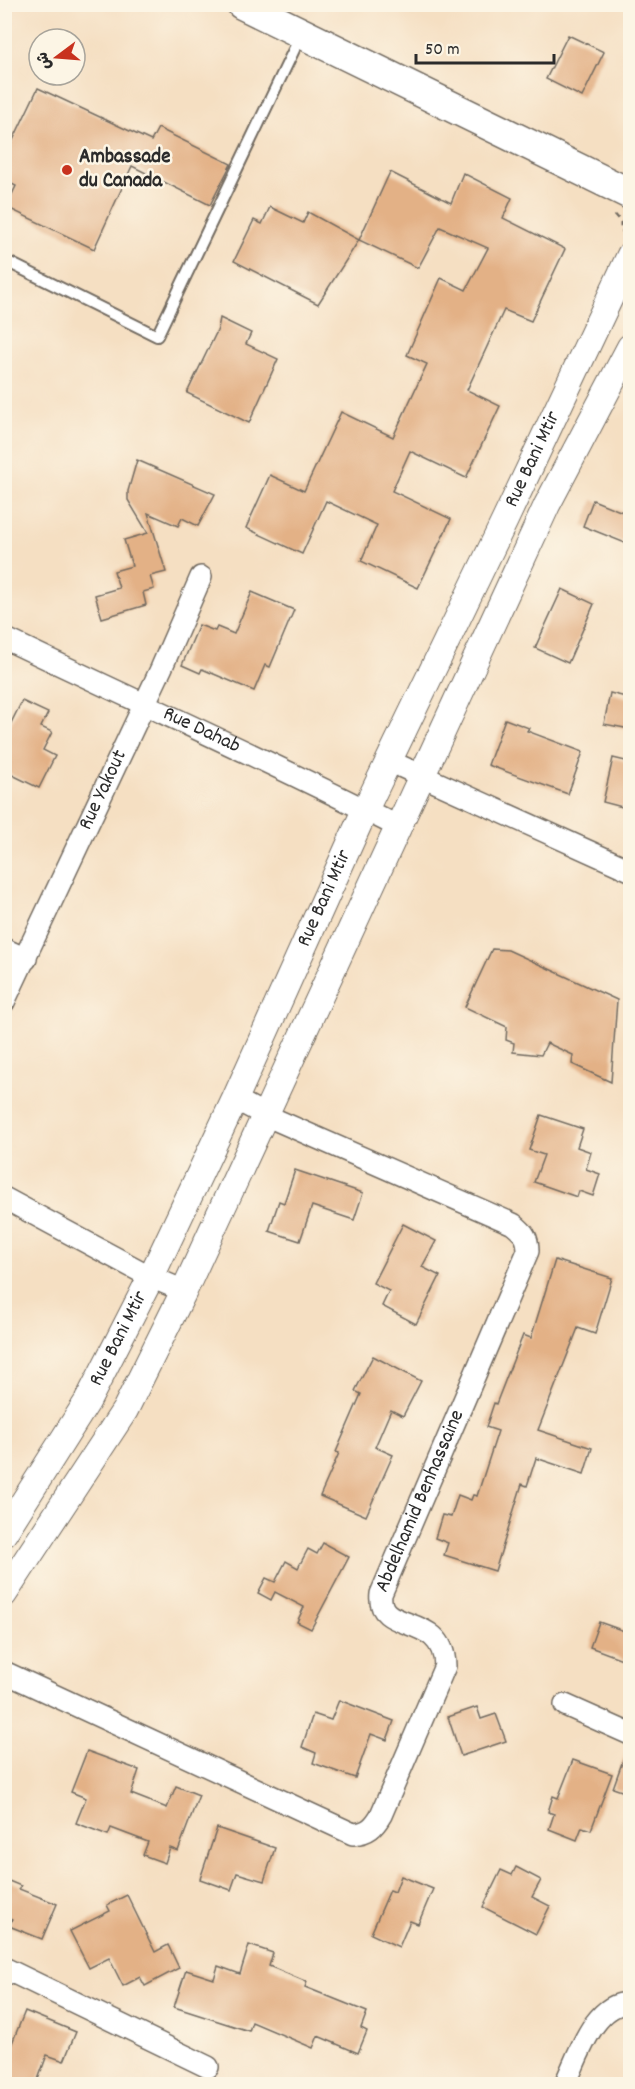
<svg xmlns="http://www.w3.org/2000/svg" width="635" height="2089" font-family="Dekko,'Playpen Sans Arabic',sans-serif">
  <style>
    .building { fill: #e3b186 }
    .lines { fill: none; stroke-linecap: round; stroke-linejoin: round }
    .service-casing { stroke: #726a60; stroke-width: 14 }
    .minor-casing { stroke: #726a60; stroke-width: 24 }
    .tertiary-casing { stroke: #726a60; stroke-width: 28 }
    .secondary-casing { stroke: #726a60; stroke-width: 33 }
    .path { stroke: #726a60; stroke-width: 3; stroke-dasharray: 4.5 4.5; stroke-linecap: butt }
    .service { stroke: #fff; stroke-width: 10 }
    .minor { stroke: #fff; stroke-width: 21 }
    .tertiary { stroke: #fff; stroke-width: 26 }
    .secondary { stroke: #fff; stroke-width: 30 }
    .poi-dot { fill: #c8321e; stroke: #fcf5e5; stroke-width: 2 }
    .labels { text-anchor: middle; dominant-baseline: central; stroke-width: 5; stroke-linejoin: round; paint-order: stroke }
    .poi-label { font-size: 21px; font-weight: bold; fill: #2b2b2b; stroke: #fcf5e5; text-anchor: start }
    .street-label { font-size: 21px; fill: #2b2b2b; stroke: #fcf5e5 }
  </style>
  <rect width="100%" height="100%" fill="#fcf5e5"/>
  <filter id="ink" filterUnits="userSpaceOnUse"><feTurbulence type="fractalNoise" baseFrequency=".0167" numOctaves="2"/><feDisplacementMap in="SourceGraphic" scale="12" xChannelSelector="R" yChannelSelector="G"/><feConvolveMatrix kernelMatrix="1 2 1 2 8 2 1 2 1" color-interpolation-filters="sRGB"/></filter>
  <filter id="wash" filterUnits="userSpaceOnUse"><feTurbulence type="fractalNoise" baseFrequency=".008" numOctaves="4" result="noise"/><feDisplacementMap in="SourceGraphic" scale="24" xChannelSelector="R" yChannelSelector="G"/><feGaussianBlur stdDeviation="1.35" result="paint"/><feColorMatrix in="noise" values="0 0 0 0 0 0 0 0 0 0 0 0 0 0 0 0 0 1.4 0 .05"/><feComposite in="paint" operator="in"/></filter>
  <g filter="url(#wash)">
    <rect width="100%" height="100%" fill="#f5dfc2"/>
    <g id="blocks">
      <!-- building -->
      <g class="building">
        <path d="M 568,35 L 604,52 L 582,97 L 546,79 Z"/>
        <path d="M 38,88 L 151,141 L 158,128 L 231,164 L 210,205 L 132,166 L 94,249 L 6,207 L 16,186 L 4,180 L 4,159 Z"/>
        <path d="M 390,172 L 451,203 L 463,173 L 512,198 L 503,218 L 565,249 L 531,321 L 504,310 L 467,390 L 500,406 L 466,478 L 410,451 L 392,491 L 451,519 L 418,588 L 361,561 L 377,525 L 326,501 L 302,554 L 246,528 L 270,475 L 304,491 L 341,412 L 393,437 L 427,364 L 407,355 L 441,278 L 466,290 L 488,248 L 440,227 L 418,268 L 359,240 Z"/>
        <path d="M 270,207 L 303,223 L 308,212 L 359,240 L 318,304 L 234,261 L 254,220 L 262,224 Z"/>
        <path d="M 220,318 L 251,333 L 246,344 L 278,359 L 249,423 L 187,393 L 218,329 Z"/>
        <path d="M 137,460 L 215,494 L 198,526 L 182,518 L 178,526 L 148,513 L 166,572 L 150,576 L 154,589 L 143,592 L 146,605 L 102,618 L 95,595 L 119,588 L 114,571 L 132,566 L 124,540 L 148,533 L 128,500 L 128,491 Z"/>
        <path d="M 593,500 L 630,515 L 630,545 L 583,526 Z"/>
        <path d="M 562,589 L 594,604 L 568,663 L 535,648 Z"/>
        <path d="M 252,592 L 294,610 L 270,667 L 265,665 L 254,691 L 202,669 L 200,673 L 182,665 L 199,625 L 215,631 L 217,627 L 234,634 Z"/>
        <path d="M 610,693 L 630,698 L 630,729 L 604,724 Z"/>
        <path d="M 22,701 L 48,713 L 41,727 L 52,732 L 43,750 L 55,756 L 39,788 L 4,771 L 4,737 Z"/>
        <path d="M 505,719 L 529,728 L 527,731 L 583,752 L 568,794 L 488,765 Z"/>
        <path d="M 613,758 L 630,762 L 630,809 L 603,802 Z"/>
        <path d="M 492,949 L 508,950 L 617,1000 L 611,1082 L 572,1064 L 573,1055 L 547,1043 L 541,1055 L 513,1052 L 514,1043 L 506,1040 L 507,1027 L 465,1007 Z"/>
        <path d="M 541,1115 L 583,1129 L 577,1147 L 591,1152 L 586,1169 L 600,1174 L 593,1196 L 579,1191 L 577,1197 L 534,1182 L 544,1155 L 529,1150 Z"/>
        <path d="M 295,1170 L 363,1193 L 354,1220 L 312,1206 L 300,1241 L 269,1231 L 279,1201 L 284,1203 Z"/>
        <path d="M 403,1224 L 436,1241 L 422,1267 L 440,1276 L 416,1324 L 382,1306 L 389,1291 L 373,1283 Z"/>
        <path d="M 555,1260 L 612,1278 L 595,1334 L 578,1328 L 538,1430 L 592,1448 L 584,1474 L 536,1458 L 527,1486 L 522,1484 L 495,1571 L 444,1555 L 448,1543 L 435,1538 L 442,1515 L 451,1517 L 458,1495 L 471,1500 L 473,1495 L 477,1496 L 498,1431 L 486,1427 L 494,1403 L 496,1404 L 523,1335 L 531,1338 Z"/>
        <path d="M 373,1356 L 421,1381 L 403,1416 L 391,1410 L 375,1447 L 393,1455 L 366,1516 L 320,1496 L 339,1453 L 336,1452 L 361,1394 L 355,1391 Z"/>
        <path d="M 323,1543 L 349,1557 L 311,1629 L 297,1622 L 304,1607 L 275,1592 L 271,1600 L 258,1593 L 266,1578 L 275,1582 L 286,1561 L 298,1568 L 308,1549 L 317,1554 Z"/>
        <path d="M 599,1622 L 630,1633 L 630,1662 L 590,1647 Z"/>
        <path d="M 339,1700 L 394,1721 L 387,1740 L 371,1734 L 355,1778 L 313,1763 L 316,1753 L 302,1747 L 313,1714 L 331,1720 Z"/>
        <path d="M 477,1707 L 481,1719 L 496,1714 L 506,1741 L 461,1756 L 448,1717 Z"/>
        <path d="M 628,1746 L 630,1747 L 630,1794 L 613,1788 Z"/>
        <path d="M 87,1751 L 139,1770 L 131,1794 L 167,1808 L 176,1786 L 199,1795 L 178,1851 L 170,1848 L 165,1863 L 143,1855 L 148,1842 L 111,1828 L 108,1835 L 76,1823 L 86,1798 L 71,1792 Z"/>
        <path d="M 573,1760 L 612,1774 L 591,1830 L 582,1827 L 577,1840 L 549,1829 L 554,1814 L 548,1812 L 553,1796 L 558,1798 Z"/>
        <path d="M 217,1828 L 275,1848 L 264,1881 L 237,1873 L 231,1890 L 200,1879 Z"/>
        <path d="M 516,1867 L 541,1880 L 532,1897 L 550,1906 L 536,1934 L 483,1907 L 501,1870 L 512,1875 Z"/>
        <path d="M 401,1876 L 433,1889 L 418,1924 L 410,1921 L 399,1947 L 371,1934 L 390,1890 L 395,1892 Z"/>
        <path d="M 4,1879 L 21,1886 L 19,1889 L 57,1904 L 42,1939 L 9,1926 L 12,1920 L 8,1918 L 4,1924 Z"/>
        <path d="M 127,1895 L 155,1952 L 168,1945 L 179,1968 L 145,1986 L 140,1977 L 123,1986 L 109,1958 L 89,1968 L 70,1931 L 110,1911 L 107,1905 Z"/>
        <path d="M 249,1945 L 273,1953 L 269,1966 L 307,1982 L 305,1987 L 367,2012 L 361,2028 L 367,2031 L 358,2053 L 318,2036 L 313,2048 L 252,2022 L 249,2031 L 174,2007 L 186,1970 L 214,1979 L 218,1966 L 240,1974 Z"/>
        <path d="M 25,2011 L 76,2032 L 64,2061 L 47,2055 L 36,2085 L 4,2085 L 4,2063 Z"/>
      </g>
    </g>
  </g>
  <g filter="url(#ink)">
    <use href="#blocks" fill-opacity="0" stroke="#726a60" stroke-width="1.5"/>
    <g class="lines">
      <!-- service casing -->
      <g class="service-casing">
        <g id="service">
          <path d="M 4,7 L 6,4"/>
          <path d="M 4,260 L 157,336 L 301,35"/>
        </g>
      </g>
      <!-- minor casing -->
      <g class="minor-casing">
        <g id="minor">
          <path id="s1" d="M 4,638 C 135,701 268,760 397,826"/>
          <path d="M 389,761 L 630,870"/>
          <path d="M 4,949 L 26,959"/>
          <path id="s2" d="M 4,1002 L 161,669 L 201,577"/>
          <path d="M 4,1198 L 151,1277 L 184,1291"/>
          <path id="s3" d="M 4,1672 L 353,1834 C 368,1833 374,1827 381,1815 L 445,1666 C 444,1611 376,1635 381,1594 L 528,1251 C 528,1237 524,1233 513,1224 L 265,1115 L 235,1099"/>
          <path d="M 565,1705 L 630,1734"/>
          <path d="M 4,1968 L 208,2067"/>
          <path d="M 565,2084 C 578,2057 594,2002 630,2003"/>
        </g>
      </g>
      <!-- tertiary casing -->
      <g class="tertiary-casing">
        <g id="tertiary">
          <path id="s4" d="M 4,1533 L 87,1402 L 151,1277 L 235,1099 L 365,810 L 505,520 L 630,255"/>
          <path d="M 4,1594 L 125,1410 L 184,1291 L 547,505 L 630,347"/>
        </g>
      </g>
      <!-- secondary casing -->
      <g class="secondary-casing">
        <path id="secondary" d="M 242,4 L 630,194"/>
      </g>
      <!-- path -->
      <path class="path" d="M 615,215 L 621,222 L 621,230 L 626,233"/>
      <!-- service -->
      <use href="#service" class="service"/>
      <!-- minor -->
      <use href="#minor" class="minor"/>
      <!-- tertiary -->
      <use href="#tertiary" class="tertiary"/>
      <!-- secondary -->
      <use href="#secondary" class="secondary"/>
    </g>
  </g>
  <!-- markers -->
  <circle class="poi-dot" cx="67" cy="170" r="6"/>
  <g class="labels">
    <!-- poi labels -->
    <g class="poi-label">
      <text x="79" y="158">Ambassade<tspan x="79" dy="24">du Canada</tspan></text>
    </g>
    <!-- street labels -->
    <g class="street-label">
      <text stroke="none"><textPath href="#s4" startOffset="1198">Rue Bani Mtir</textPath></text>
      <text stroke="none"><textPath href="#s1" startOffset="218">Rue Dahab</textPath></text>
      <text stroke="none"><textPath href="#s2" startOffset="234">Rue Yakout</textPath></text>
      <text stroke="none"><textPath href="#s4" startOffset="712">Rue Bani Mtir</textPath></text>
      <text stroke="none"><textPath href="#s4" startOffset="226">Rue Bani Mtir</textPath></text>
      <text stroke="none"><textPath href="#s3" startOffset="789">Abdelhamid Benhassaine</textPath></text>
    </g>
  </g>
  <!-- margin -->
  <rect width="635" height="2089" fill="none" stroke="#fcf5e5" stroke-width="24"/>
  <!-- north arrow -->
  <g transform="translate(57 57) rotate(254)"><circle r="28" fill="#fcf5e5" stroke="#a8a49b" stroke-width="1.5"/>
  <path d="M0-4.5L10 22L0 15L-10 22Z" fill="#c8321e"/>
  <text y="-9" font-size="16" font-weight="bold" text-anchor="middle" fill="#2b2b2b">ش</text>
  </g>
  <!-- scale -->
  <path d="M416 54v9h138v-9" fill="none" stroke="#2b2b2b" stroke-width="3"/>
  <text x="425" y="54" font-size="18" fill="#2b2b2b" stroke="#fcf5e5" stroke-width="4.5" paint-order="stroke">50 m</text>
</svg>
